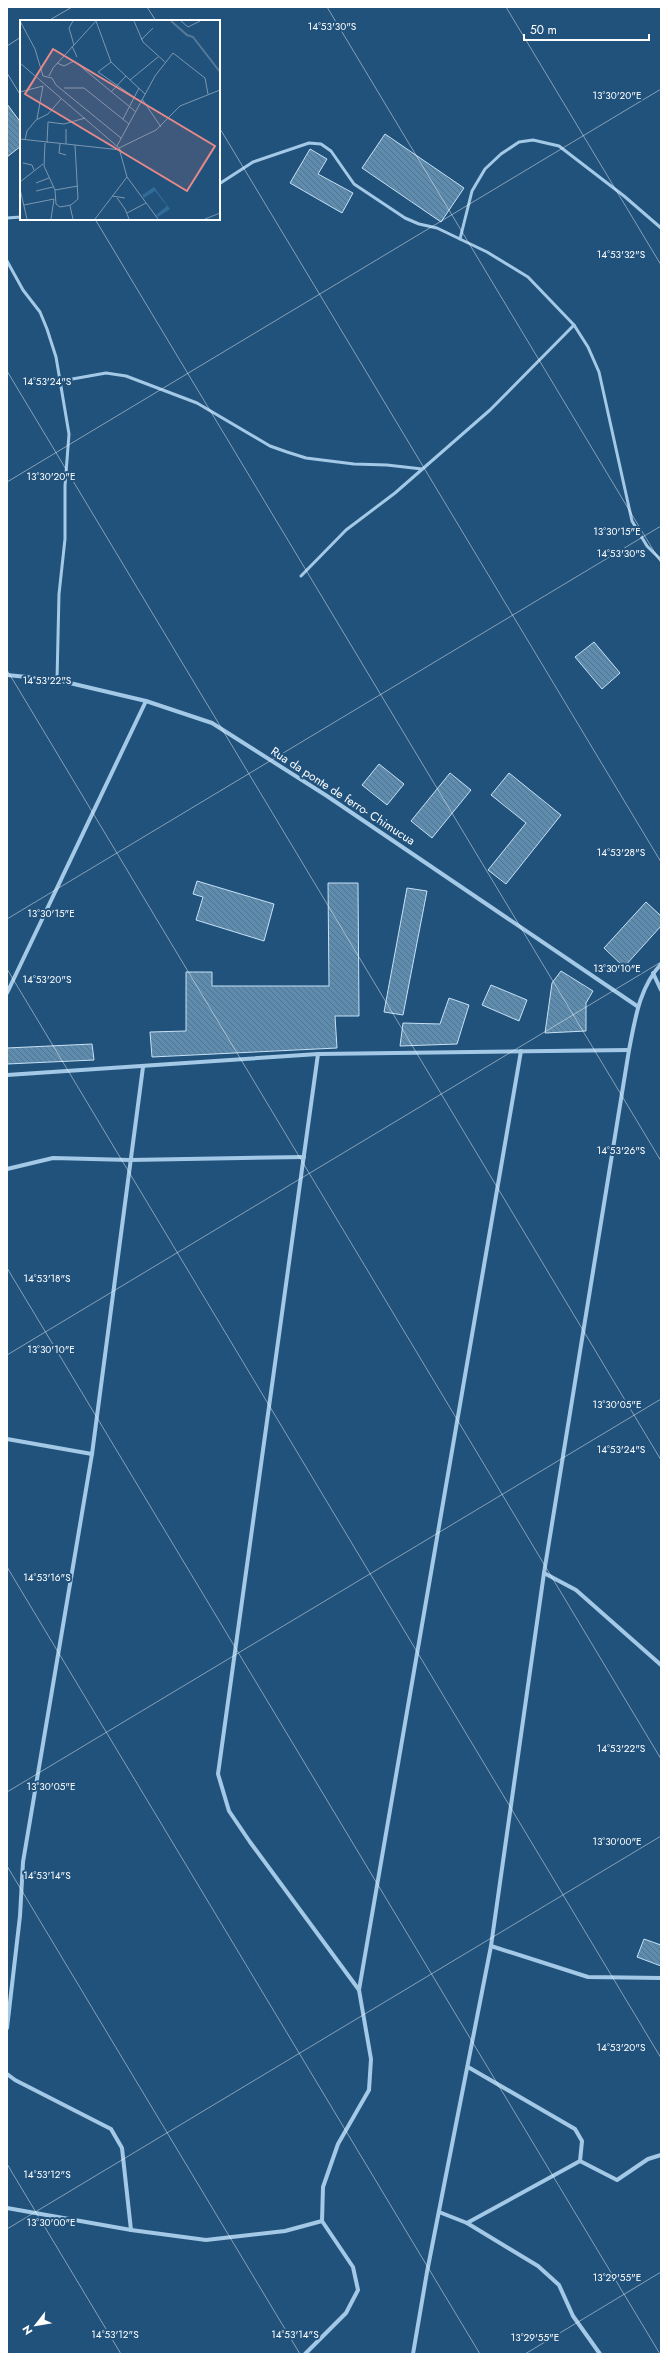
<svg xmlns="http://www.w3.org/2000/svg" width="668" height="2361" font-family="Jost,sans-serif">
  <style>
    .building { fill: url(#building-back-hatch); stroke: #c7e1f5 }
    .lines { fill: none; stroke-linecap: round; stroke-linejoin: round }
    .service { stroke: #a3c9e6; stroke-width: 3 }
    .minor { stroke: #a3c9e6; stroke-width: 4 }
    .ticks { fill: none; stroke: #fff; stroke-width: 1; stroke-opacity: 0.45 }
    .labels { text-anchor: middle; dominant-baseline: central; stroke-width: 4; stroke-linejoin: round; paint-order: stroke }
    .street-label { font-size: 12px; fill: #fff; stroke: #21527c }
    .inset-river { fill: none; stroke: #557998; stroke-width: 2 }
    .inset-road { fill: none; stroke: #7a97b0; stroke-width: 1 }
    .view { fill: #e88989; fill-opacity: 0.15; stroke: #e88989; stroke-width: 2 }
    .inset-edge { fill: none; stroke: #fff; stroke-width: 2 }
    .ticks-label { font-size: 10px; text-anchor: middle; fill: #fff; stroke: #21527c; stroke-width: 4; stroke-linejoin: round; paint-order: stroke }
  </style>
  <defs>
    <pattern id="building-back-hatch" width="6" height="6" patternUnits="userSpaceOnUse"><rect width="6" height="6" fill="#5e8caf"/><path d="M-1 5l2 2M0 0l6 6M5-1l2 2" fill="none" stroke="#577287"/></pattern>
  </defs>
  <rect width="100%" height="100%" fill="#21527c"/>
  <!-- building -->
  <g class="building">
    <path d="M 7,104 L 21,123 L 21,146 L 7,157 Z"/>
    <path d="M 385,134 L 464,188 L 441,222 L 362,168 Z"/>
    <path d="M 310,149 L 327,159 L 318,174 L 353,193 L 342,213 L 290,183 Z"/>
    <path d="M 594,642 L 620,673 L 602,689 L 575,657 Z"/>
    <path d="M 379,764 L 404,784 L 387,805 L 362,785 Z"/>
    <path d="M 450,773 L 471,790 L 432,838 L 411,821 Z"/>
    <path d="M 509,773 L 561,815 L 506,884 L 488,870 L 526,823 L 491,795 Z"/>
    <path d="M 197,881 L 274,904 L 264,941 L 196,920 L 203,897 L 193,894 Z"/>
    <path d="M 328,883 L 358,883 L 359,1016 L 335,1016 L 337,1048 L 152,1057 L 150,1032 L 186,1031 L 186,972 L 212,972 L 212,986 L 329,986 Z"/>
    <path d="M 407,888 L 427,891 L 403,1015 L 384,1012 Z"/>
    <path d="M 646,902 L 661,916 L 661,926 L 624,967 L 604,948 Z"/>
    <path d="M 561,971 L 593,991 L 586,1003 L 586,1031 L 545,1033 L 552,983 Z"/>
    <path d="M 491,985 L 527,1000 L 519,1021 L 482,1005 Z"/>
    <path d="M 449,998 L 469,1005 L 457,1044 L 400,1046 L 403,1023 L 440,1024 Z"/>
    <path d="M 92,1044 L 94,1060 L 7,1064 L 7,1048 Z"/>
    <path d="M 644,1939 L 661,1945 L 661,1966 L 637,1957 Z"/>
  </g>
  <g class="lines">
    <!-- service -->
    <g class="service">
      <path d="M 219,184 L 253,162 L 309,143 L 321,144 L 331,151 L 354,184 L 405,218 L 419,224 L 437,228 L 487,252 L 528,277 L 574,325 L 588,347 L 599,372 L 632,521 L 647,546 L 661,560"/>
      <path d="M 7,218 L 21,217"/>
      <path d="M 460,239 L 472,191 L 485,169 L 501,154 L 519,142 L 533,140 L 559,146 L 624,196 L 661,228"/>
      <path d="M 7,261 L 23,290 L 40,312 L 47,329 L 56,357 L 69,434 L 65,486 L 65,539 L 59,594 L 57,680"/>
      <path d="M 61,381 L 106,373 L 126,376 L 197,403 L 270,446 L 287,452 L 306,458 L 354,464 L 387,465 L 422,469"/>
      <path d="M 301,576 L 346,530 L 395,493 L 490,410 L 574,325"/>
    </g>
    <!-- minor -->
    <g class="minor">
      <path d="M 7,675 L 57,680 L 146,701 L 212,723 L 327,796 L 637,1006"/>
      <path d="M 653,973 L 661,990"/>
      <path d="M 7,993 L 146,701"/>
      <path d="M 318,1054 L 218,1774 L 229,1811 L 250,1842 L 359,1990"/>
      <path d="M 7,1075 L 318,1054 L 629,1050"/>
      <path d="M 7,1169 L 53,1158 L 130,1160 L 304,1157"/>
      <path d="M 7,1439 L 92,1454"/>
      <path d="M 544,1573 L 576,1590 L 661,1665"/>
      <path d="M 491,1946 L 588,1977 L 661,1978"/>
      <path d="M 7,2028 L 20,1916 L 23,1862 L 92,1454 L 143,1067"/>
      <path d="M 468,2067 L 575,2129 L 582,2141 L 580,2161"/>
      <path d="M 7,2074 L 15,2080 L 111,2129 L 122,2148 L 131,2230"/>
      <path d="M 580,2161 L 617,2180 L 648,2159 L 661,2155"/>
      <path d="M 7,2208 L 131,2230 L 206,2240 L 285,2231 L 322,2221"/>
      <path d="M 439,2212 L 467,2223 L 538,2266 L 559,2285 L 573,2316 L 600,2354"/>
      <path d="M 467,2223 L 580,2161"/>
      <path d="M 305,2354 L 346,2313 L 358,2290 L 353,2267 L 322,2221 L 323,2187 L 338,2144 L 369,2090 L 371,2059 L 359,1990 L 521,1051"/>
      <path d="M 413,2354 L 427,2272 L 491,1946 L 544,1573 L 629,1050 C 635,1020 639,988 661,964"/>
    </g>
  </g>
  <!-- ticks -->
  <path class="ticks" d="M 147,7 L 156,21M 327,7 L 661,563M 506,7 L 661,265M 48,21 L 72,7M 7,46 L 21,37M 7,73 L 21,96M 219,127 L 661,862M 95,219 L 661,1161M 7,371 L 661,1460M 7,482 L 661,89M 7,670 L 661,1759M 7,919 L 661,526M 7,969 L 661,2058M 7,1268 L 660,2354M 7,1355 L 661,962M 7,1567 L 480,2354M 7,1792 L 661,1399M 7,1866 L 300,2354M 7,2164 L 121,2354M 7,2229 L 661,1836M 525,2354 L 661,2272"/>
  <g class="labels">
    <!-- street labels -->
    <g class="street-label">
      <text transform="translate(343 796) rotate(33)">Rua da ponte de ferro- Chimucua</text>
    </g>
  </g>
  <!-- overview -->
  <g transform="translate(20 20)">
    <rect width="200" height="200" fill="#21527c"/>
    <path d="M 134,167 L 150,189 L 138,197 L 136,195 L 147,186 L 135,171 L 124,178 L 122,175 Z" fill="#316b98"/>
    <path class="inset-river" d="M 151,1 L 167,15 L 173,17 L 200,52"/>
    <path class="inset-road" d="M 0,1 L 15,29 L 23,56 L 32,58 L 36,65 L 101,118M 76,1 L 91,42 L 125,74M 114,1 L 123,22 L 145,42M 161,1 L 168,7 L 180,1M 121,20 L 133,8M 54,25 L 76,1M 52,26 L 57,37M 91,42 L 78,52 L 114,77M 0,43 L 99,128 L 107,157M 37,43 L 44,46 L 54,41 L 116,92M 29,56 L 33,48 L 54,25 L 49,8 L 53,1M 110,60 L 138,37M 44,68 L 64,68 L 109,104M 0,72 L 23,66M 91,72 L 106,56M 122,79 L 141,107M 17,99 L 23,66M 103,99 L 119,68M 0,119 L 101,130M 5,120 L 7,111 L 16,100 L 28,94 L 41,79M 25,123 L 24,146 L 35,170 L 36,184 L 40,187 L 51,185 L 58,179 L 55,125M 27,123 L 28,102 L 44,104 L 65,98M 40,124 L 39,133 L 46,135M 46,124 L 46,109M 97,126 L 135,56 L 153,33 L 185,58 L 188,74M 99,128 L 136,110 L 160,86 L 200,70M 3,143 L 12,145 L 14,150M 0,162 L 23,144M 16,163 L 29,158M 0,169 L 7,199M 35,170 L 58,166M 16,171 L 33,167M 92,176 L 105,178M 97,178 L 105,189 L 109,199M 4,185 L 34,179 L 31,199M 50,186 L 53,199M 107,193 L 126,183M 75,199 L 107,157 L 138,199M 185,199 L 200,193"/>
    <path class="view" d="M 33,29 L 195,126 L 167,171 L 5,74 Z"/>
    <rect width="200" height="200" class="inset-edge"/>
  </g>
  <g class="ticks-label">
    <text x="332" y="30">14°53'30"S</text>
    <text x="617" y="99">13°30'20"E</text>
    <text x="621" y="258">14°53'32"S</text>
    <text x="47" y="385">14°53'24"S</text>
    <text x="51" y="480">13°30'20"E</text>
    <text x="617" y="535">13°30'15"E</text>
    <text x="621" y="557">14°53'30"S</text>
    <text x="47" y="684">14°53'22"S</text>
    <text x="621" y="856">14°53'28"S</text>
    <text x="51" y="917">13°30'15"E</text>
    <text x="617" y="972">13°30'10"E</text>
    <text x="47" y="983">14°53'20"S</text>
    <text x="621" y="1154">14°53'26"S</text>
    <text x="47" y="1282">14°53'18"S</text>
    <text x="51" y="1353">13°30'10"E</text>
    <text x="617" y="1408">13°30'05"E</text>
    <text x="621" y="1453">14°53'24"S</text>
    <text x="47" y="1581">14°53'16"S</text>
    <text x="621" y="1752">14°53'22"S</text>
    <text x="51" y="1790">13°30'05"E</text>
    <text x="617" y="1845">13°30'00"E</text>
    <text x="47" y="1879">14°53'14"S</text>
    <text x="621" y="2051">14°53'20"S</text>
    <text x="47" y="2178">14°53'12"S</text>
    <text x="51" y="2226">13°30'00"E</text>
    <text x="617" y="2281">13°29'55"E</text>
    <text x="115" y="2338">14°53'12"S</text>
    <text x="295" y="2338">14°53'14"S</text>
    <text x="535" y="2341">13°29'55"E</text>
  </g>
  <!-- border -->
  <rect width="668" height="2361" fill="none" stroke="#ffffff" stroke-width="16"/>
  <!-- north arrow -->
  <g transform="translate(36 2325) rotate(239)" stroke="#21527c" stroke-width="3" paint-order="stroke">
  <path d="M0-3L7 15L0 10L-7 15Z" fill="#ffffff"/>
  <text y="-6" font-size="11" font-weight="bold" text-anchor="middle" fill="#ffffff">N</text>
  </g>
  <!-- scale -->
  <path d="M524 34v6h125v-6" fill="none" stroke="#ffffff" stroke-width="2"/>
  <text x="530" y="34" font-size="12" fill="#ffffff" stroke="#21527c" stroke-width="3" paint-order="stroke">50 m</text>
</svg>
